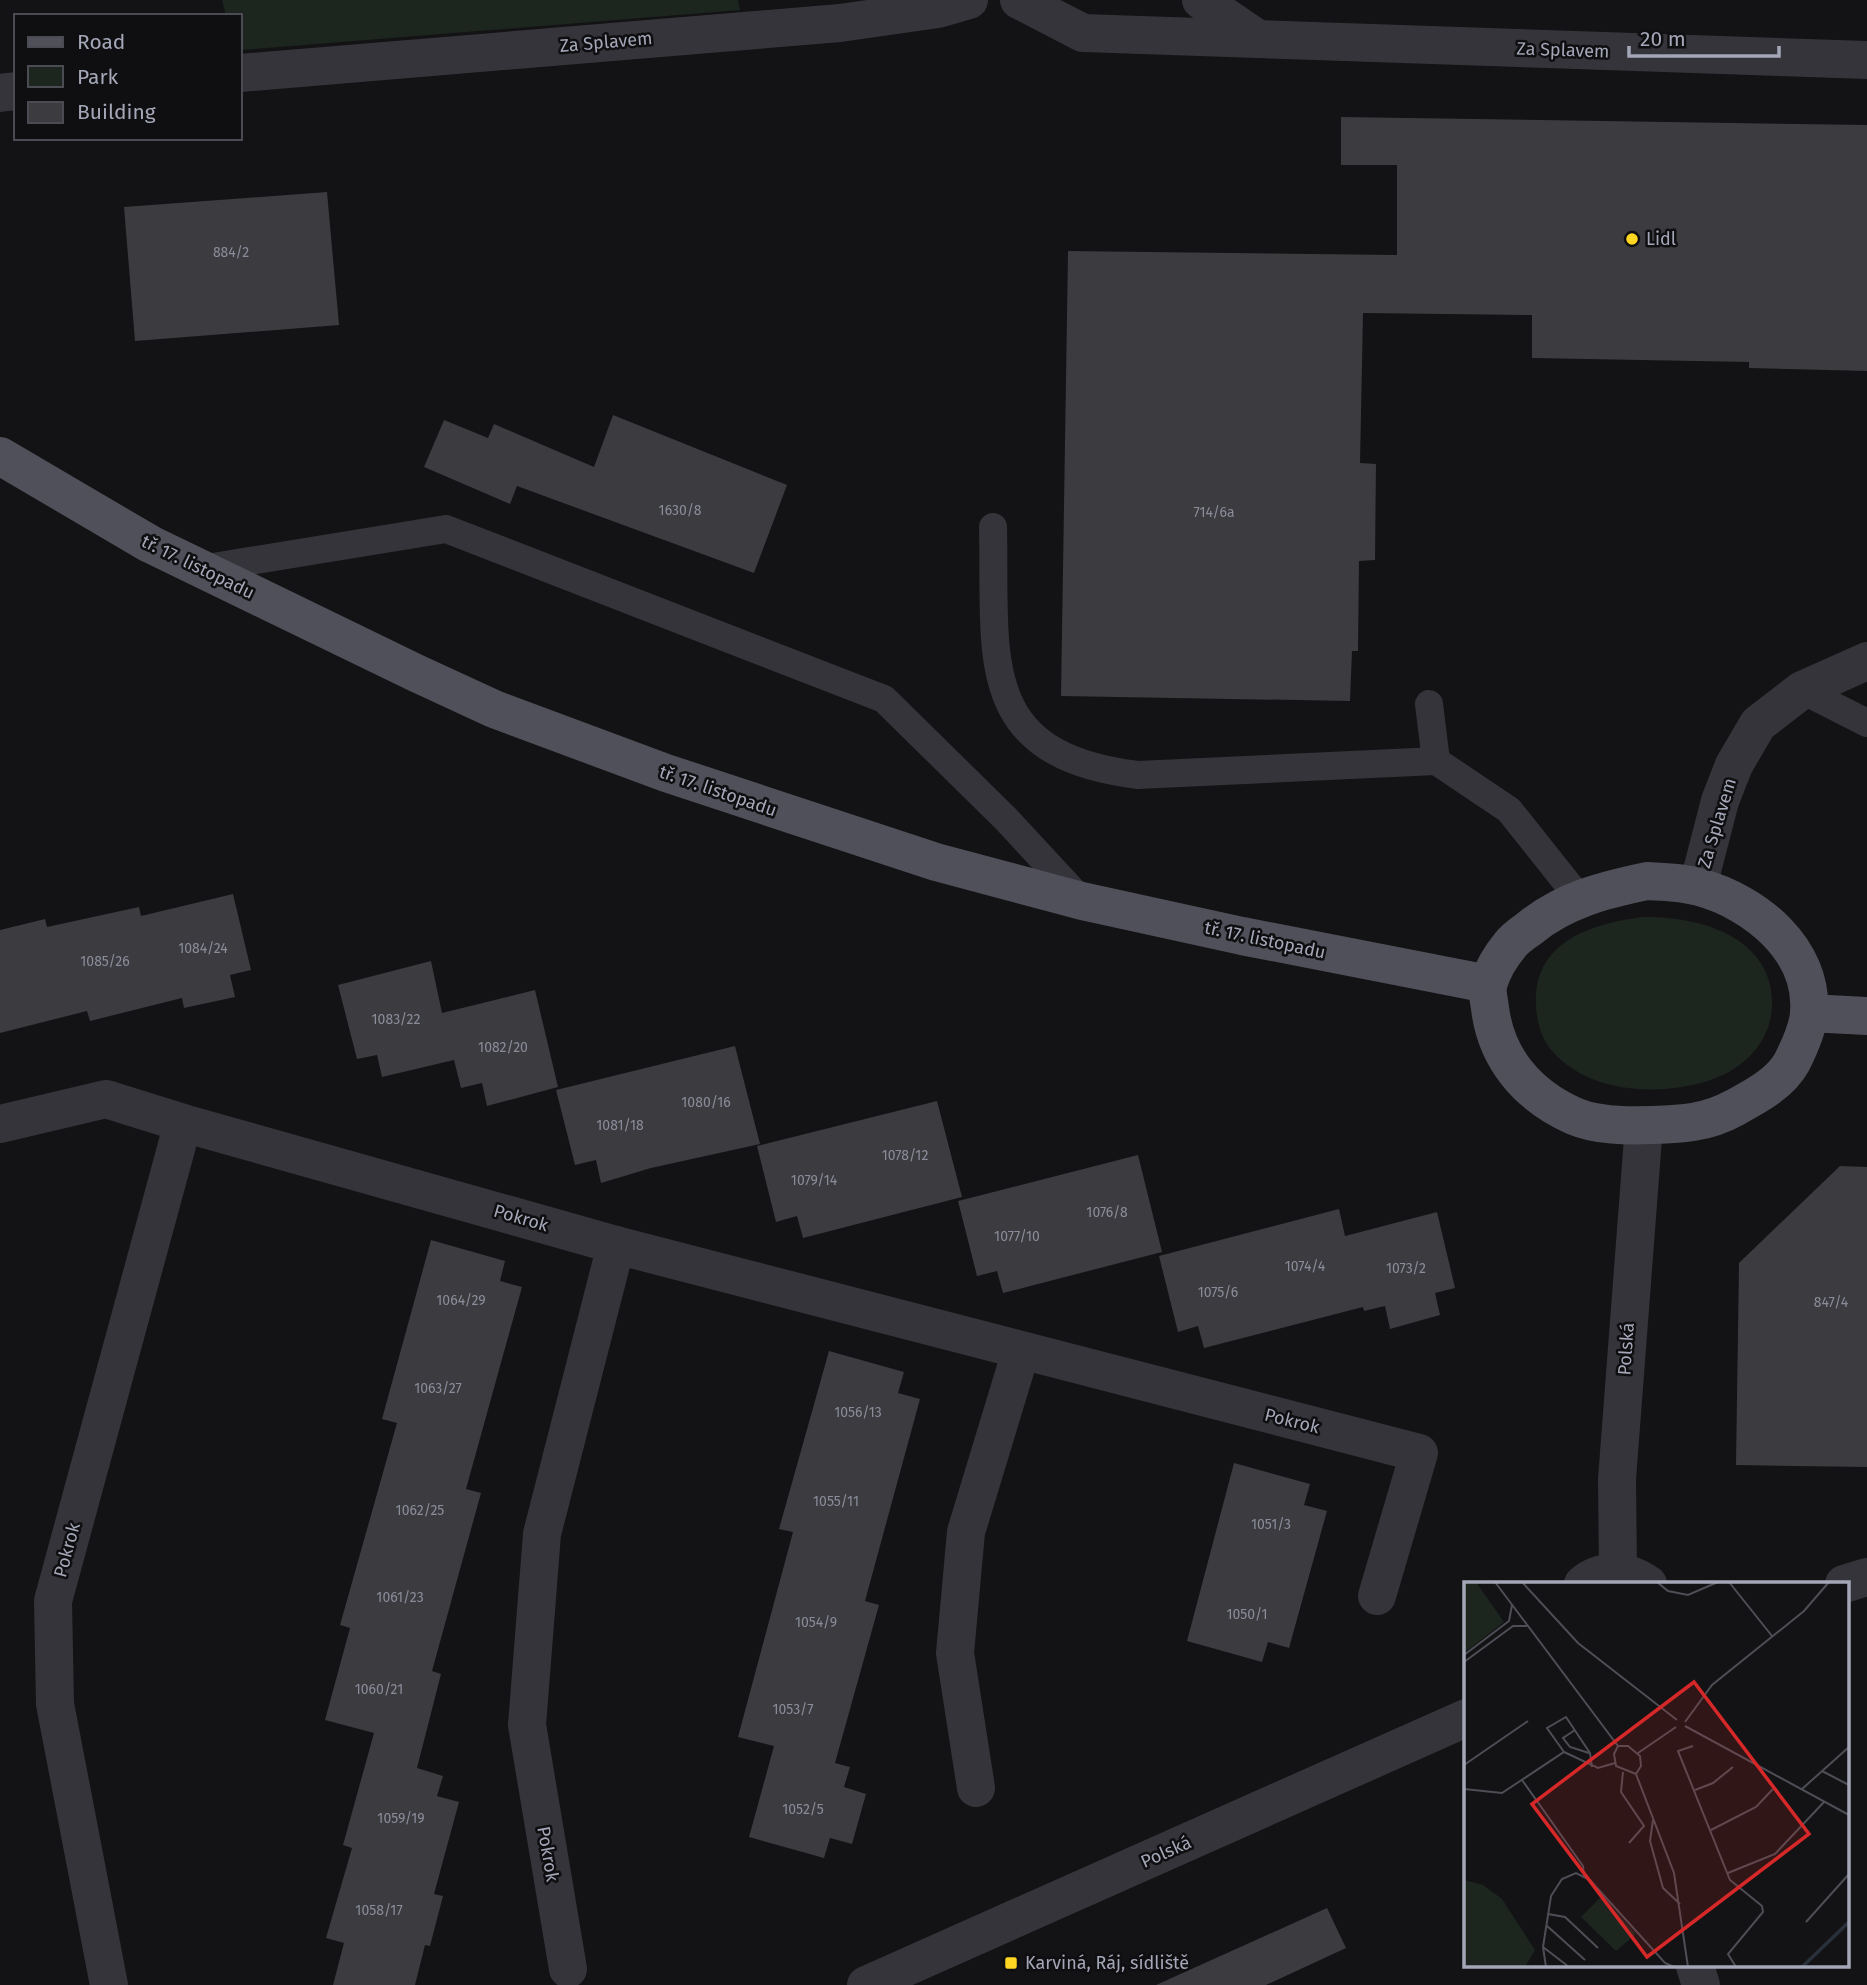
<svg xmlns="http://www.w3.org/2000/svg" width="1867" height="1985" font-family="'Fira Sans',sans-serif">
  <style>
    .green { fill: #1d251f }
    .building { fill: #3b3b40 }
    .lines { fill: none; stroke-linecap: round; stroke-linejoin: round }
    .service { stroke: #34343a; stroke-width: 28 }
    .minor { stroke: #34343a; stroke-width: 38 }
    .tertiary { stroke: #34343a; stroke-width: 38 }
    .primary { stroke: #50505a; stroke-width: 38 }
    .poi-dot { fill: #ffd621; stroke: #0f0e10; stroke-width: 2.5 }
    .labels { text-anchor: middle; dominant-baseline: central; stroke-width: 5; stroke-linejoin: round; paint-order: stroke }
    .number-label { font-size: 14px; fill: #8a8c99 }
    .street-label { font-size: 18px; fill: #a4a7b7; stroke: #0f0e10 }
    .poi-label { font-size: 18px; fill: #a4a7b7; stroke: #0f0e10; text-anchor: start }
    .inset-river { fill: none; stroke: #29303a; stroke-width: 3.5 }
    .inset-road { fill: none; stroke: #4d4e56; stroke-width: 2 }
    .view { fill: #d62828; fill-opacity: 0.15; stroke: #d62828; stroke-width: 3.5 }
    .inset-edge { fill: none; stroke: #a4a7b7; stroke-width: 3.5 }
  </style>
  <rect width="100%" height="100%" fill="#131315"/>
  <!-- green -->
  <g class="green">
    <path d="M 222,0 L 738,0 L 740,10 L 243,50 L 240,43 L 240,16 L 226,16 Z"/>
    <path d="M 1644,917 C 1675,917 1709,922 1736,939 C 1754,950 1768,969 1771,990 C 1779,1041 1740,1076 1692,1085 C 1646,1095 1587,1090 1553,1052 C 1541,1039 1536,1020 1536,1003 C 1534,941 1593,923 1644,917 Z"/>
  </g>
  <!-- building -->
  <g class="building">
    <path d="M 1341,117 L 1867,125 L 1867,371 L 1749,368 L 1749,362 L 1532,358 L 1532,315 L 1363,313 L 1360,463 L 1376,464 L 1375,560 L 1359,561 L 1358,651 L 1352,651 L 1350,701 L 1061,696 L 1068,251 L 1397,255 L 1397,165 L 1341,165 Z"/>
    <path d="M 327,192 L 339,325 L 135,341 L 124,207 Z"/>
    <path d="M 613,415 L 787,485 L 754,573 L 517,486 L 510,504 L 424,467 L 444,420 L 488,438 L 494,424 L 594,467 Z"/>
    <path d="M 233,894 L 251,970 L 230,975 L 235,997 L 184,1008 L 182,998 L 90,1021 L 87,1011 L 0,1033 L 0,930 L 45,919 L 47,927 L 139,907 L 141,916 Z"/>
    <path d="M 431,961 L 442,1013 L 535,990 L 558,1087 L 487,1106 L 482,1083 L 461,1088 L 454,1060 L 382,1077 L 377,1055 L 357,1059 L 338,985 Z"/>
    <path d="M 735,1046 L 760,1144 L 651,1168 L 601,1183 L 596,1160 L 575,1165 L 556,1090 Z"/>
    <path d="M 937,1101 L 962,1197 L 803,1238 L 797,1216 L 776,1222 L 757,1146 Z"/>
    <path d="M 1138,1155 L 1162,1252 L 1003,1293 L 997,1271 L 977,1276 L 958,1201 Z"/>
    <path d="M 1840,1166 L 1867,1167 L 1867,1467 L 1736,1465 L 1739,1263 Z"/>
    <path d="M 1339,1209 L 1345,1236 L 1437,1212 L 1455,1288 L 1435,1293 L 1440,1315 L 1390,1329 L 1385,1306 L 1364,1311 L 1363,1307 L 1204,1348 L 1198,1326 L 1178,1332 L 1159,1256 Z"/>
    <path d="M 431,1240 L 505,1261 L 500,1281 L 522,1287 L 466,1489 L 481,1493 L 432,1671 L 441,1674 L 417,1768 L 443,1776 L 437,1796 L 459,1802 L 434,1894 L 443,1896 L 430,1946 L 425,1945 L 415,1985 L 333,1985 L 344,1943 L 326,1938 L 352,1848 L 343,1845 L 374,1733 L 325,1720 L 350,1628 L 340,1625 L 397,1423 L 382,1419 Z"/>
    <path d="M 829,1351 L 904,1372 L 898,1393 L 920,1399 L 865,1601 L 879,1605 L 835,1763 L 850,1767 L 844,1787 L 866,1794 L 852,1844 L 830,1838 L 824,1858 L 749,1837 L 774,1746 L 738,1737 L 793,1532 L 779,1529 Z"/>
    <path d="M 1234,1463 L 1310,1484 L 1304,1505 L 1327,1511 L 1289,1648 L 1268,1642 L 1262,1662 L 1187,1641 Z"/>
    <path d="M 1327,1908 L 1346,1948 L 1266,1985 L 1156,1985 Z"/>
  </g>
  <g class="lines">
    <!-- service -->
    <g class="service">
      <path d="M 993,527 C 996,657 974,755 1138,775 L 1436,761 L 1509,810 L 1579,898"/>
      <path d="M 201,569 L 446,529 L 884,699 L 1006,819 L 1082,901"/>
      <path d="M 1802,690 L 1867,723"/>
      <path d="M 1429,704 L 1436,761"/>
    </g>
    <!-- minor -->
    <g class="minor">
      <path d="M 1019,0 L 1083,33 L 1867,60"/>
      <path d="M 1201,0 L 1258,39"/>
      <path d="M 240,73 L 840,23 L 938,9 L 969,0"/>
      <path d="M 0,93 L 16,91"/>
      <path d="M 1698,886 L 1720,801 L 1734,765 L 1758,724 L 1802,690 L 1867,661"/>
      <path d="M 0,1124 L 106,1099 L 183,1123 L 616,1245 L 1419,1453 L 1377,1596"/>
      <path d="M 1844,1584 L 1867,1577"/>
      <path d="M 976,1788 L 955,1653 L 966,1532 L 1021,1351"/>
      <path d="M 1695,1966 L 1701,1985"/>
      <path d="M 568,1969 L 527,1725 L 542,1534 L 616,1245"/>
      <path d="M 109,1985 L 55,1704 L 53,1601 L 183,1123"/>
    </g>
    <!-- tertiary -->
    <g class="tertiary">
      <path d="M 1618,1572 L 1617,1479 L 1644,1125"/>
      <path d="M 1583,1584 C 1602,1568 1628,1570 1648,1584"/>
      <path d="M 866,1985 L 1466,1718"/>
    </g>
    <!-- primary -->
    <g class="primary">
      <path d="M 0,456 L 150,544 L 416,673 L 494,709 L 666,773 L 936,862 L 1082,901 L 1242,936 L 1488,984"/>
      <path d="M 1647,881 C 1664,882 1682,882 1699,887 C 1755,902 1814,950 1809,1013 C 1808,1029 1799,1048 1792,1062 C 1780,1084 1754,1097 1734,1108 C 1707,1123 1682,1124 1652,1125 C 1627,1126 1597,1126 1574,1116 C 1527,1095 1496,1058 1490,1008 C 1489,1000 1486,989 1489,982 C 1493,969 1501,956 1510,945 C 1515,938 1523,933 1530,928 C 1564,900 1604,890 1647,881 Z"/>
      <path d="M 1809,1013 L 1867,1016"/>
    </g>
  </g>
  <!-- markers -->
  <g class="poi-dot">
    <circle cx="1632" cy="239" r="7"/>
    <rect x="1004" y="1956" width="14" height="14" rx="3.5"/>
  </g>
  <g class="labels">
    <!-- number labels -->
    <g class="number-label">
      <text x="231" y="252">884/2</text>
      <text x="680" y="510">1630/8</text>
      <text x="1214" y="512">714/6a</text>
      <text x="203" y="948">1084/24</text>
      <text x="105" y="961">1085/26</text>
      <text x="396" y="1019">1083/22</text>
      <text x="503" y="1047">1082/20</text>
      <text x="706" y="1102">1080/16</text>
      <text x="620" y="1125">1081/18</text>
      <text x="905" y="1155">1078/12</text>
      <text x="814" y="1180">1079/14</text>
      <text x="1107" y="1212">1076/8</text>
      <text x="1017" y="1236">1077/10</text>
      <text x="1305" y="1266">1074/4</text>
      <text x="1406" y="1268">1073/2</text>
      <text x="1218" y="1292">1075/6</text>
      <text x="461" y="1300">1064/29</text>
      <text x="1831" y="1302">847/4</text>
      <text x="438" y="1388">1063/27</text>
      <text x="858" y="1412">1056/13</text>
      <text x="836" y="1501">1055/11</text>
      <text x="420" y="1510">1062/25</text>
      <text x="1271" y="1524">1051/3</text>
      <text x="400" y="1597">1061/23</text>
      <text x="1247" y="1614">1050/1</text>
      <text x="816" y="1622">1054/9</text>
      <text x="379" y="1689">1060/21</text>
      <text x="793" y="1709">1053/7</text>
      <text x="803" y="1809">1052/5</text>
      <text x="401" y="1818">1059/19</text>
      <text x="379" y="1910">1058/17</text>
    </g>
    <!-- street labels -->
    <g class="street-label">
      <text transform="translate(606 42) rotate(-5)">Za Splavem</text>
      <text transform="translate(1563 50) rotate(2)">Za Splavem</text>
      <text transform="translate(198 567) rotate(26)">tř. 17. listopadu</text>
      <text transform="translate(718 791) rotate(19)">tř. 17. listopadu</text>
      <text transform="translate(1717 823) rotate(-73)">Za Splavem</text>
      <text transform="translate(1265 940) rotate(12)">tř. 17. listopadu</text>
      <text transform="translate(521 1218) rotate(16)">Pokrok</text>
      <text transform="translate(1626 1349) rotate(-86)">Polská</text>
      <text transform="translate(1292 1421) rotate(14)">Pokrok</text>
      <text transform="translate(67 1550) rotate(-75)">Pokrok</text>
      <text transform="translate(1166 1852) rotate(-24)">Polská</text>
      <text transform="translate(548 1854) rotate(80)">Pokrok</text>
    </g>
    <!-- poi labels -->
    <g class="poi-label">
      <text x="1646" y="239">Lidl</text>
      <text x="1025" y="1963">Karviná, Ráj, sídliště</text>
    </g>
  </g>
  <!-- overview -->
  <g transform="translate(1464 1582)">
    <rect width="385" height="385" fill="#131315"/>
    <path d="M 0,0 L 12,0 L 40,40 L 0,71 ZM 0,298 L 19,303 L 38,317 L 71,368 L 61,385 L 0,385 ZM 138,314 L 172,352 L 152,369 L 117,335 Z" fill="#1d251f"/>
    <path class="inset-river" d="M 338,385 L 385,340"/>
    <path class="inset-road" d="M 31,0 L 154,164M 58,0 L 114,61 L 213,138M 193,0 L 204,9 L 224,13 L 254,0M 265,0 L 308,54M 0,73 L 45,39 L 48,23M 0,80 L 49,44 L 63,44M 221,140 L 248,103 L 340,29 L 365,0M 221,144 L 385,233M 111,148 L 99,156 L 106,165 L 125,171M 154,164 L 164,164 L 176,174 L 177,184 L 172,192M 154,164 L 150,172 L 152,184 L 172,192M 229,164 L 214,169 L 266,298 L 298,324 L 299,330 L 264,372 L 272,385M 100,170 L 83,146 L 102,135 L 126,171 L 128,185M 174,171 L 212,145M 0,183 L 64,139M 358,189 L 385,203M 159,190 L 157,210 L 180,244 L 165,261M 172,192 L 210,291 L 224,385M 58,198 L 119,284 L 120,294M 0,207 L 38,211 L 100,170 L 134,186 L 151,181M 338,207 L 385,165M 231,208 L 249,201 L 269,185M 189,238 L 186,259 L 199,306 L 216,322M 247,248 L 292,225 L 309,207M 264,291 L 311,272 L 360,220M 84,332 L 101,335 L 134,366M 342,340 L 385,292M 82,343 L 121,378M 79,365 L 105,385M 82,385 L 79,365 L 87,314 L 98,297 L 112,291 L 126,298 L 201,381 L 210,385"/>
    <path class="view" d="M 230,100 L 345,252 L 183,375 L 68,222 Z"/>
    <rect width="385" height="385" class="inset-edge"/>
  </g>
  <!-- legend -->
  <rect x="14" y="14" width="228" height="126" fill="#0f0e10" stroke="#4b4b53" stroke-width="2"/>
  <rect x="28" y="37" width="35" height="10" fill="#50505a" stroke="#4b4b53" stroke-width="2"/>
  <text x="77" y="49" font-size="21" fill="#a4a7b7">Road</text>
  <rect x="28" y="66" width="35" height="21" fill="#1d251f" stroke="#4b4b53" stroke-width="2"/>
  <text x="77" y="84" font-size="21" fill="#a4a7b7">Park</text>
  <rect x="28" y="102" width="35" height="21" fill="#3b3b40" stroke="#4b4b53" stroke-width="2"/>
  <text x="77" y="119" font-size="21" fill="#a4a7b7">Building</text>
  <!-- scale -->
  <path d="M1629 46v10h150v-10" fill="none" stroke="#a4a7b7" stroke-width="3.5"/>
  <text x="1640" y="46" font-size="21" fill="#a4a7b7" stroke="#0f0e10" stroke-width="5" paint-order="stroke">20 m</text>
</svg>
